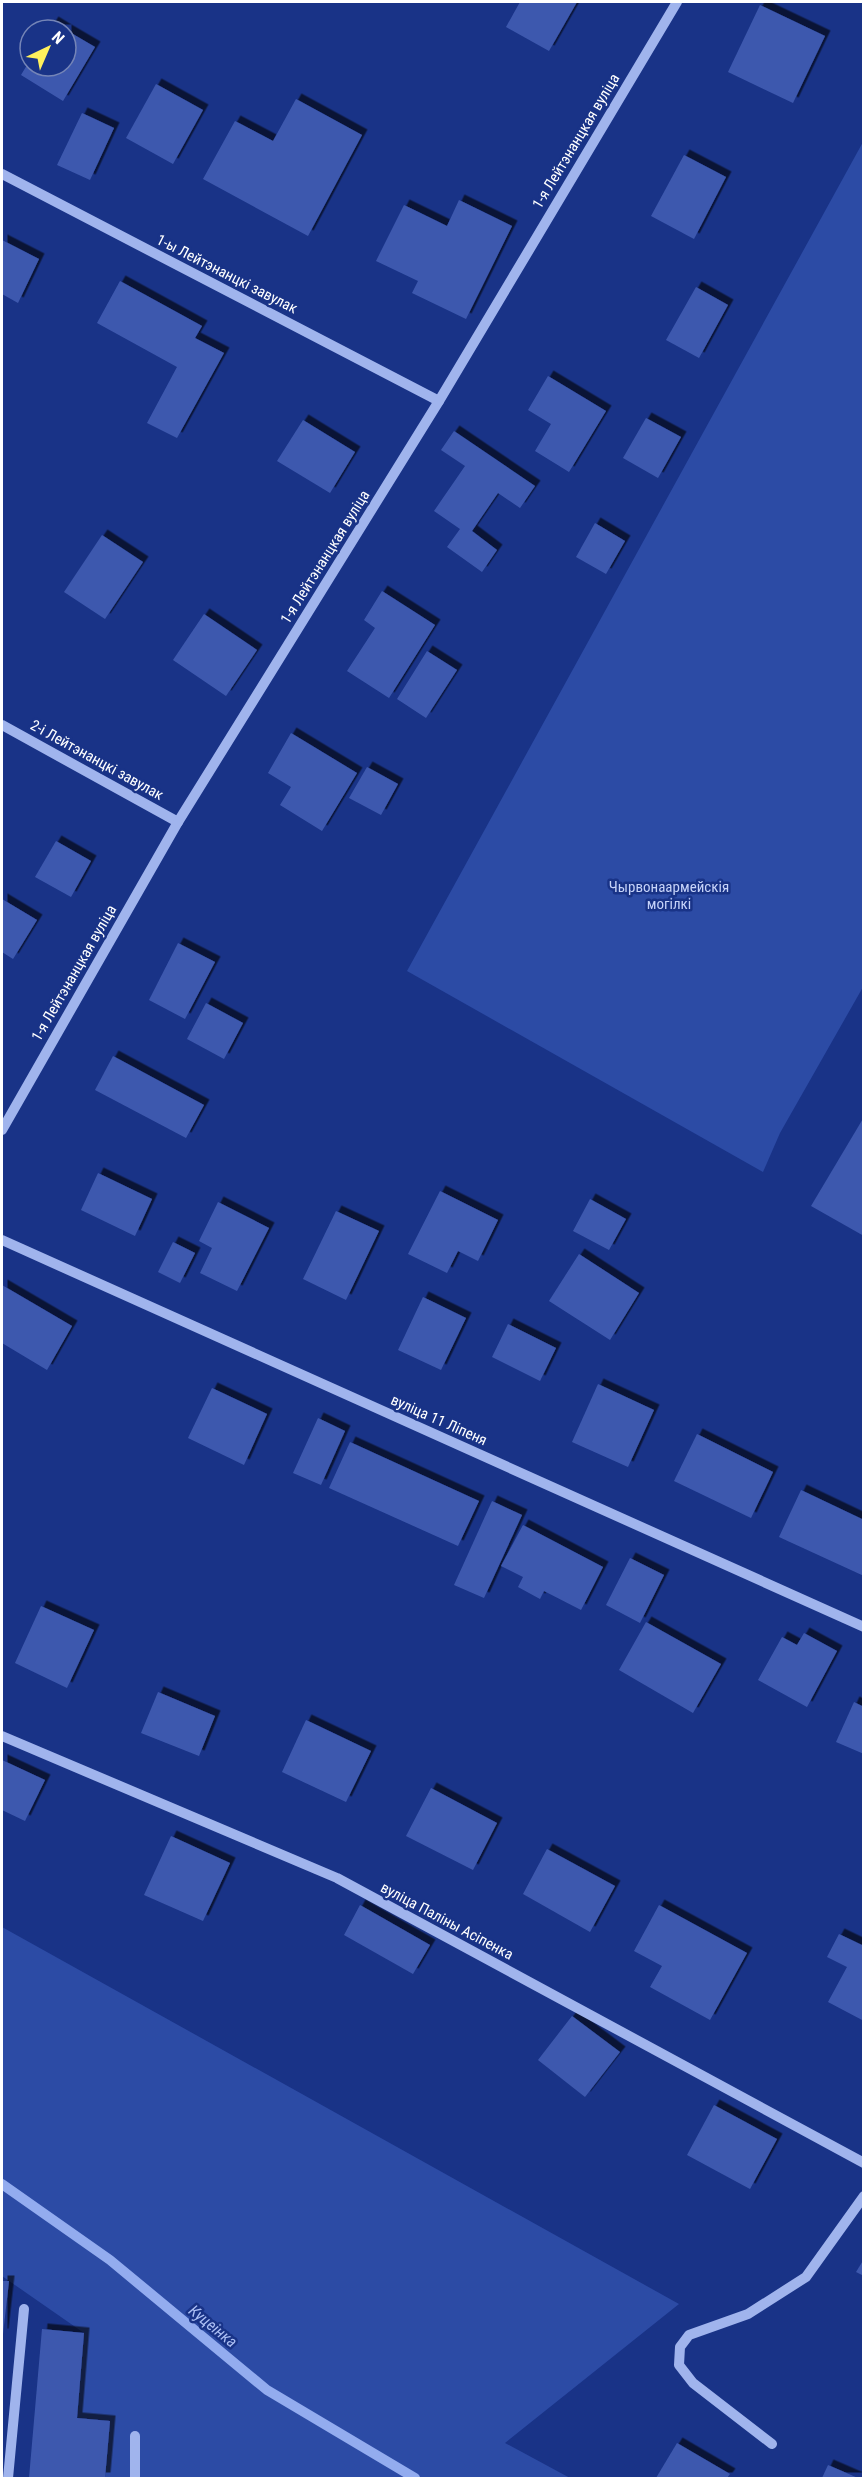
<svg xmlns="http://www.w3.org/2000/svg" width="865" height="2480" font-family="'Roboto Condensed',sans-serif">
  <style>
    .green { fill: #2c4ba5 }
    .lines { fill: none; stroke-linecap: round; stroke-linejoin: round }
    .stream { stroke: #93acef; stroke-width: 10 }
    .building { fill: #3e59ae; filter: url(#shadow) }
    .minor { stroke: #a0b4ed; stroke-width: 10 }
    .labels { text-anchor: middle; dominant-baseline: central; stroke-width: 5; stroke-linejoin: round; paint-order: stroke }
    .street-label { font-size: 15px; fill: #fff; stroke: #193387 }
    .park-label { font-size: 15px; fill: #c6d3f9; stroke: #193387 }
    .water-label { font-size: 16px; font-style: italic; fill: #acbff4; stroke: #193387 }
  </style>
  <defs>
    <filter id="shadow"><feDropShadow dx="5.5" dy="-5.5" stdDeviation="0" flood-color="#0009"/></filter>
  </defs>
  <rect width="100%" height="100%" fill="#193387"/>
  <!-- green -->
  <g class="green">
    <path d="M 863,142 L 863,987 L 780,1133 L 763,1172 L 407,971 Z"/>
    <path d="M 2,1927 L 679,2304 L 505,2443 L 570,2478 L 105,2478 L 110,2421 L 77,2418 L 84,2333 L 2,2276 Z"/>
  </g>
  <g class="lines">
    <!-- stream -->
    <path class="stream" d="M 2,2184 L 110,2260 L 267,2390 L 415,2478"/>
  </g>
  <!-- building -->
  <g class="building">
    <path d="M 520,2 L 577,2 L 549,51 L 506,27 Z"/>
    <path d="M 760,5 L 825,36 L 793,103 L 728,72 Z"/>
    <path d="M 53,22 L 66,30 L 48,30 Z"/>
    <path d="M 66,30 L 95,47 L 63,101 L 21,75 L 30,60 L 30,66 L 66,66 Z"/>
    <path d="M 156,84 L 203,110 L 173,164 L 126,138 Z"/>
    <path d="M 296,99 L 362,135 L 308,236 L 203,179 L 235,121 L 273,141 Z"/>
    <path d="M 82,113 L 114,128 L 90,180 L 57,165 Z"/>
    <path d="M 684,155 L 726,177 L 694,239 L 651,216 Z"/>
    <path d="M 459,200 L 512,226 L 466,319 L 412,293 L 418,281 L 376,261 L 404,205 L 447,226 Z"/>
    <path d="M 2,240 L 39,259 L 18,303 L 2,294 Z"/>
    <path d="M 120,281 L 202,326 L 195,338 L 224,353 L 177,438 L 147,423 L 177,367 L 97,323 Z"/>
    <path d="M 696,287 L 728,305 L 699,358 L 666,340 Z"/>
    <path d="M 548,376 L 606,411 L 569,472 L 535,451 L 551,424 L 528,410 Z"/>
    <path d="M 646,418 L 681,437 L 658,478 L 623,458 Z"/>
    <path d="M 303,420 L 355,452 L 330,493 L 277,461 Z"/>
    <path d="M 454,431 L 535,486 L 520,508 L 498,493 L 472,531 L 497,550 L 482,572 L 447,547 L 460,529 L 434,511 L 465,466 L 441,450 Z"/>
    <path d="M 595,523 L 625,541 L 606,574 L 576,557 Z"/>
    <path d="M 102,535 L 143,562 L 105,619 L 64,592 Z"/>
    <path d="M 382,591 L 435,625 L 389,698 L 347,671 L 375,628 L 364,620 Z"/>
    <path d="M 204,614 L 257,650 L 226,696 L 173,660 Z"/>
    <path d="M 427,651 L 457,670 L 426,718 L 397,699 Z"/>
    <path d="M 291,733 L 357,773 L 322,831 L 280,805 L 291,787 L 268,773 Z"/>
    <path d="M 367,767 L 398,784 L 381,815 L 349,798 Z"/>
    <path d="M 56,841 L 91,861 L 71,897 L 35,877 Z"/>
    <path d="M 2,899 L 37,920 L 13,959 L 2,952 Z"/>
    <path d="M 178,943 L 215,962 L 185,1019 L 149,1000 Z"/>
    <path d="M 206,1003 L 243,1023 L 224,1059 L 187,1039 Z"/>
    <path d="M 113,1056 L 204,1105 L 186,1138 L 95,1090 Z"/>
    <path d="M 864,1117 L 864,1236 L 811,1206 Z"/>
    <path d="M 98,1173 L 152,1199 L 135,1236 L 81,1210 Z"/>
    <path d="M 440,1191 L 498,1220 L 478,1261 L 458,1251 L 447,1273 L 408,1254 Z"/>
    <path d="M 590,1199 L 626,1219 L 609,1250 L 573,1231 Z"/>
    <path d="M 218,1202 L 269,1228 L 237,1291 L 200,1273 L 212,1248 L 199,1241 Z"/>
    <path d="M 336,1211 L 379,1231 L 346,1300 L 303,1279 Z"/>
    <path d="M 173,1242 L 195,1253 L 180,1283 L 158,1272 Z"/>
    <path d="M 579,1254 L 639,1293 L 610,1340 L 549,1301 Z"/>
    <path d="M 2,1285 L 72,1326 L 47,1370 L 2,1343 Z"/>
    <path d="M 423,1297 L 466,1318 L 441,1370 L 398,1350 Z"/>
    <path d="M 508,1324 L 556,1348 L 540,1381 L 492,1357 Z"/>
    <path d="M 598,1384 L 654,1410 L 628,1467 L 572,1442 Z"/>
    <path d="M 212,1388 L 267,1414 L 244,1465 L 188,1438 Z"/>
    <path d="M 318,1418 L 345,1431 L 321,1485 L 293,1473 Z"/>
    <path d="M 697,1434 L 773,1472 L 751,1518 L 674,1481 Z"/>
    <path d="M 350,1442 L 479,1501 L 458,1546 L 329,1488 Z"/>
    <path d="M 801,1490 L 864,1520 L 864,1576 L 779,1537 Z"/>
    <path d="M 492,1501 L 522,1515 L 484,1598 L 454,1585 Z"/>
    <path d="M 523,1525 L 603,1567 L 581,1610 L 544,1591 L 540,1599 L 518,1587 L 523,1577 L 501,1566 Z"/>
    <path d="M 630,1558 L 664,1575 L 640,1623 L 606,1605 Z"/>
    <path d="M 41,1606 L 94,1630 L 67,1688 L 15,1663 Z"/>
    <path d="M 646,1622 L 721,1664 L 693,1713 L 619,1670 Z"/>
    <path d="M 804,1633 L 837,1651 L 807,1707 L 758,1680 L 782,1637 L 797,1645 Z"/>
    <path d="M 158,1692 L 215,1716 L 199,1756 L 141,1733 Z"/>
    <path d="M 854,1702 L 864,1707 L 864,1754 L 836,1742 Z"/>
    <path d="M 306,1720 L 371,1751 L 346,1802 L 282,1772 Z"/>
    <path d="M 2,1760 L 45,1780 L 25,1821 L 2,1810 Z"/>
    <path d="M 431,1788 L 497,1823 L 473,1870 L 406,1836 Z"/>
    <path d="M 171,1836 L 230,1863 L 203,1921 L 144,1895 Z"/>
    <path d="M 547,1849 L 615,1886 L 590,1932 L 523,1894 Z"/>
    <path d="M 360,1905 L 430,1945 L 413,1974 L 344,1935 Z"/>
    <path d="M 659,1905 L 747,1953 L 710,2020 L 650,1987 L 662,1966 L 634,1951 Z"/>
    <path d="M 839,1934 L 864,1946 L 864,2021 L 828,2002 L 847,1967 L 827,1957 Z"/>
    <path d="M 572,2016 L 620,2052 L 585,2097 L 538,2060 Z"/>
    <path d="M 714,2105 L 777,2139 L 750,2189 L 687,2155 Z"/>
    <path d="M 864,2259 L 864,2276 L 856,2272 Z"/>
    <path d="M 2,2281 L 9,2281 L 3,2334 L 2,2334 Z"/>
    <path d="M 42,2329 L 84,2333 L 77,2418 L 110,2421 L 105,2478 L 29,2478 Z"/>
    <path d="M 677,2443 L 730,2474 L 727,2478 L 656,2478 Z"/>
    <path d="M 828,2465 L 858,2478 L 822,2478 Z"/>
  </g>
  <g class="lines">
    <!-- minor -->
    <g class="minor">
      <path d="M 2,174 L 439,401"/>
      <path d="M 2,725 L 178,822"/>
      <path d="M 2,1130 L 178,822 L 439,401 L 677,2"/>
      <path d="M 2,1240 L 864,1627"/>
      <path d="M 2,1736 L 337,1878 L 864,2163"/>
      <path d="M 772,2444 L 693,2383 L 679,2365 L 680,2347 L 689,2335 L 748,2314 L 806,2277 L 864,2196"/>
      <path d="M 8,2478 L 24,2309"/>
      <path d="M 135,2478 L 135,2436"/>
    </g>
  </g>
  <g class="labels">
    <!-- street labels -->
    <g class="street-label">
      <text transform="translate(576 141) rotate(-59)">1-я Лейтэнанцкая вуліца</text>
      <text transform="translate(227 274) rotate(27)">1-ы Лейтэнанцкі завулак</text>
      <text transform="translate(325 557) rotate(-58)">1-я Лейтэнанцкая вуліца</text>
      <text transform="translate(97 760) rotate(29)">2-і Лейтэнанцкі завулак</text>
      <text transform="translate(74 973) rotate(-60)">1-я Лейтэнанцкая вуліца</text>
      <text transform="translate(439 1420) rotate(24)">вуліца 11 Ліпеня</text>
      <text transform="translate(447 1921) rotate(28)">вуліца Паліны Асіпенка</text>
    </g>
    <!-- park labels -->
    <g class="park-label">
      <text x="669" y="887">Чырвонаармейскія<tspan x="669" dy="17">могілкі</tspan></text>
    </g>
    <!-- water labels -->
    <g class="water-label">
      <text transform="translate(213 2326) rotate(39)">Куцеінка</text>
    </g>
  </g>
  <!-- border -->
  <rect width="865" height="2480" fill="none" stroke="#ffffff" stroke-width="6"/>
  <!-- north arrow -->
  <g transform="translate(48 48) rotate(44)"><circle r="28" fill="#193387" stroke="#7585b7" stroke-width="1.5"/>
  <path d="M0-4.5L10 22L0 15L-10 22Z" fill="#fff05c"/>
  <text y="-9" font-size="16" font-weight="bold" text-anchor="middle" fill="#ffffff">N</text>
  </g>
</svg>
